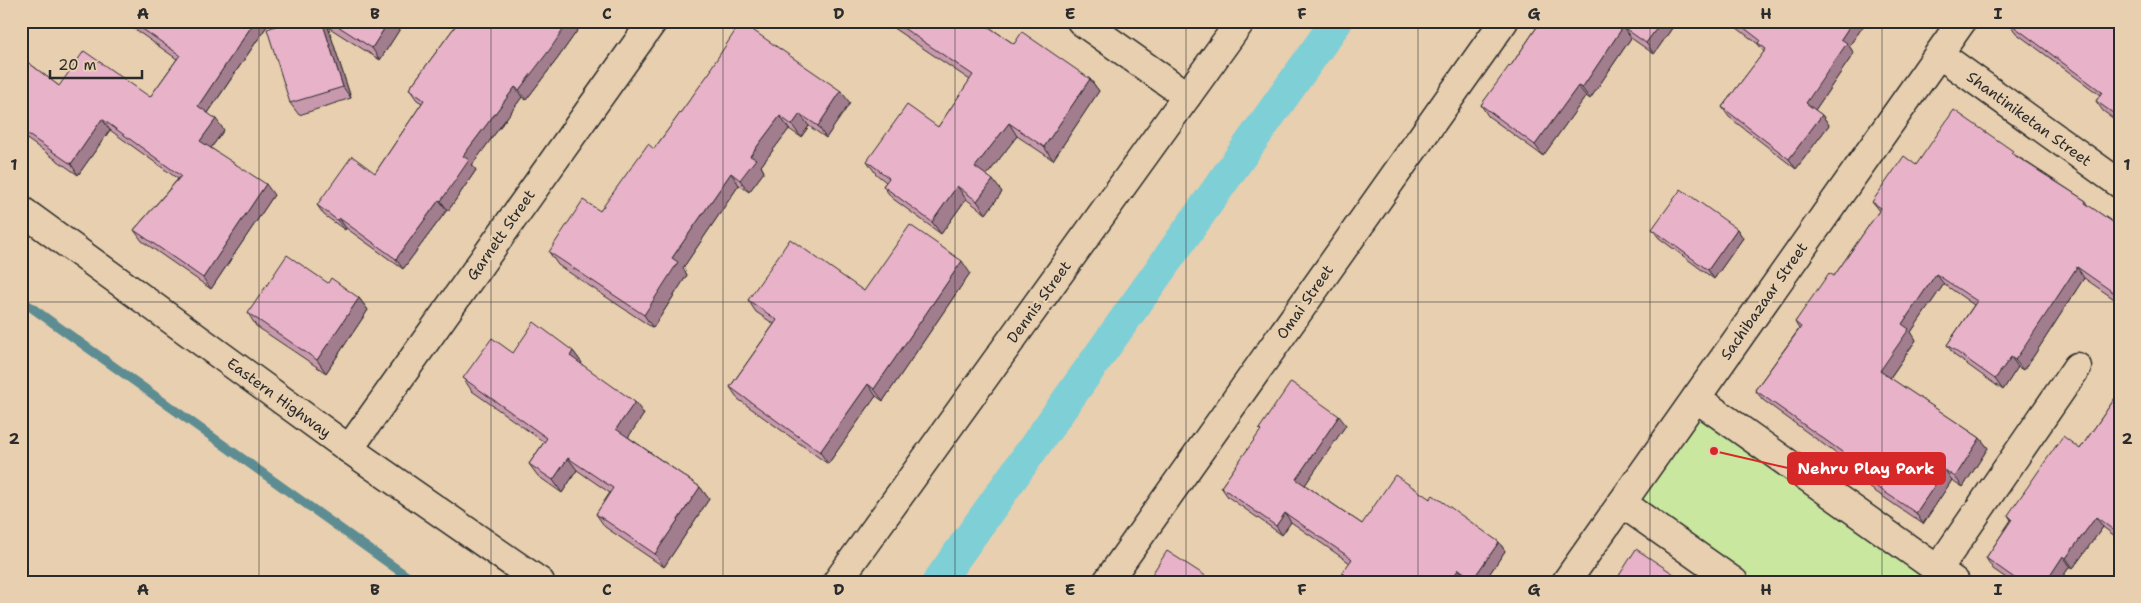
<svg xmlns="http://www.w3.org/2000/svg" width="2141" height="603" font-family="'Shantell Sans',sans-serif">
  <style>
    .park { fill: #cae79f; stroke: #7a8965 }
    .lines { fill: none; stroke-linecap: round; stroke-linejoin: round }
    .stream { stroke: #5d8d92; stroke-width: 9 }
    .canal { stroke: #7fcfd7; stroke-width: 32 }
    .street-casing { stroke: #2b2b2b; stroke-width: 31 }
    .secondary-casing { stroke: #2b2b2b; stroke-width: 31 }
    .street { stroke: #e7cfaf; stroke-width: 28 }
    .secondary { stroke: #e7cfaf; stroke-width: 28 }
    .wall { fill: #c899ad; stroke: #2b2b2b }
    .shaded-wall { fill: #a27d8d; stroke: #2b2b2b }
    .building { fill: #e8b2c9; stroke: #2b2b2b }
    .grid { fill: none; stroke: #2b2b2b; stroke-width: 1; stroke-opacity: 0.55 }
    .labels { text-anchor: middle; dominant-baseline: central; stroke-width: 4.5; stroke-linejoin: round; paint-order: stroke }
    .street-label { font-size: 15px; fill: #2b2b2b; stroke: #e7cfaf }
    .leader { fill: none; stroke: #d62828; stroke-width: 2 }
    .callout-dot { fill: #d62828; stroke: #e7cfaf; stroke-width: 2 }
    .callout { fill: #d62828; stroke: #d62828; stroke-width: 2 }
    .callout-label { font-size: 16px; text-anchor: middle; font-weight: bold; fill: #fff }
    .neatline { fill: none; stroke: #2b2b2b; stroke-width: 2 }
    .grid-label { font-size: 16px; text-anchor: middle; font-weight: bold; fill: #2b2b2b }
  </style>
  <rect width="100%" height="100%" fill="#e7cfaf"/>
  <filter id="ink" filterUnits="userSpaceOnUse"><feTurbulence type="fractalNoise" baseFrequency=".02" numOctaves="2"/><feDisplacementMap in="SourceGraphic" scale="10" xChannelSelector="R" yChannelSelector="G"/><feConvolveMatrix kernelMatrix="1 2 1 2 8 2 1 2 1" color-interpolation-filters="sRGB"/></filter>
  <g filter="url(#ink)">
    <!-- park -->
    <path class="park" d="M 1696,398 L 1951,582 L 1731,582 L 1622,503 Z"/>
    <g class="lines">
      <!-- stream -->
      <path class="stream" d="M 21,300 L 415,582"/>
      <!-- canal -->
      <path class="canal" d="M 938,582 L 1337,21"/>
      <!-- street casing -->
      <g class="street-casing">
        <g id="street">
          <path d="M 1081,21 L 1187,96"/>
          <path d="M 1939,54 L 2120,184"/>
          <path d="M 1696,398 L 1955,582"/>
          <path d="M 349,449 L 653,21"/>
          <path d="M 1622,503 L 1734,582"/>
          <path d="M 1938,569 L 2077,367"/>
          <path d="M 837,582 L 1241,21"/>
          <path d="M 1107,582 L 1504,21"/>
          <path d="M 1566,582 L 1962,21"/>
        </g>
      </g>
      <!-- secondary casing -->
      <g class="secondary-casing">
        <path id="secondary" d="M 21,210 L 349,449 L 540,582"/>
      </g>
      <!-- street -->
      <use href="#street" class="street"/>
      <!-- secondary -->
      <use href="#secondary" class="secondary"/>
    </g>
    <!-- wall -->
    <g class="wall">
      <path d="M 123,21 L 264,21 L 267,26 L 208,113 L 224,130 L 211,148 L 274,195 L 211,289 L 142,241 L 134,230 L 178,179 L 110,130 L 78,175 L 21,135 L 21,57 L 59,86 L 150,97 L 177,59 Z"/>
      <path d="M 290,21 L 405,21 L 380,60 L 328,27 L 351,98 L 299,115 L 290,103 Z"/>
      <path d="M 459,21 L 584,21 L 558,58 L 526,100 L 522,97 L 472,165 L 476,170 L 448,211 L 447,210 L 403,269 L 346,228 L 345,230 L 324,215 L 317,205 L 375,173 L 422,103 L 417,100 L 409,89 Z"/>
      <path d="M 883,21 L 980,21 L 1014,44 L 1090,79 L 1099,91 L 1053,160 L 1017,136 L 987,175 L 1002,192 L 986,214 L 966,199 L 941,234 L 892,198 L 883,186 L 886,182 L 876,174 L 867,161 L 938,127 L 970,80 Z"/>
      <path d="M 1541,21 L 1677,21 L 1654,54 L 1631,38 L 1590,99 L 1586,96 L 1543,156 L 1488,116 L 1481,105 L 1510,67 Z"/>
      <path d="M 1728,21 L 1867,21 L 1849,46 L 1854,53 L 1815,110 L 1822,115 L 1829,125 L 1796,169 L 1729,117 L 1722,107 L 1764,52 L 1758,44 Z"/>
      <path d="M 2120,21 L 2120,123 L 2103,111 L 2096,101 L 2100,95 L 2016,33 L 2008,22 Z"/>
      <path d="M 711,68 L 850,103 L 826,138 L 809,126 L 801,137 L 789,129 L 761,166 L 764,172 L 749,192 L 739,185 L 683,268 L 687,275 L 653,328 L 558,265 L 549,252 L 600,211 L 654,149 L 712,70 Z"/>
      <path d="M 2017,156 L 2086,201 L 2089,206 L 2120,227 L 2120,303 L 2084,278 L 2033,357 L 2023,370 L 2018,367 L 2003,390 L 1954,355 L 1947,345 L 1974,305 L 1944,284 L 1911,332 L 1916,340 L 1890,378 L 1980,438 L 1988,448 L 1963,487 L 1952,480 L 1923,524 L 1854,477 L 1847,467 L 1849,463 L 1763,400 L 1755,390 L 1799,329 L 1795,322 L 1834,276 L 1879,211 L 1872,202 L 1916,165 Z"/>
      <path d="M 1652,229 L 1737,229 L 1743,238 L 1714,279 L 1659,238 Z"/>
      <path d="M 970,273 L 883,401 L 876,396 L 828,464 L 738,399 L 730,387 L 774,324 L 756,312 L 748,300 L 864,291 Z"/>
      <path d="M 328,283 L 359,298 L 368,310 L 326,373 L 256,326 L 248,313 Z"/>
      <path d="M 573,351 L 582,363 L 581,364 L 644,414 L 628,437 L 700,487 L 709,499 L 664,567 L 605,527 L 596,514 L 610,493 L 577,470 L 562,493 L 538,476 L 529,464 L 544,442 L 472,391 L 463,378 Z"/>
      <path d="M 2120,391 L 2120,540 L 2103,527 L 2073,568 L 2070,566 L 2059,582 L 2012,582 L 1993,569 L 1986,558 L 2011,520 L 2008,515 L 2080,449 Z"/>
      <path d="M 1346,425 L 1305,485 L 1362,524 L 1430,499 L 1499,542 L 1505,551 L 1484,582 L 1470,582 L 1465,578 L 1463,582 L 1348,582 L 1342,573 L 1350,563 L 1291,522 L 1282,535 L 1228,497 L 1221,487 L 1261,431 L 1259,429 Z"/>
    </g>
    <!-- shaded-wall -->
    <g class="shaded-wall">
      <path d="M 255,21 L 264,21 L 267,26 L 205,117 L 198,106 Z"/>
      <path d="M 322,21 L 325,21 L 328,27 L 351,98 L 343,87 Z"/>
      <path d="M 389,21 L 405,21 L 380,60 L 372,48 Z"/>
      <path d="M 569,21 L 584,21 L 558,58 L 526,100 L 519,90 Z"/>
      <path d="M 1662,21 L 1677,21 L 1654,54 L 1646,43 Z"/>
      <path d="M 1853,21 L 1867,21 L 1849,46 L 1854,53 L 1813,113 L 1806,103 L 1841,39 Z"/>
      <path d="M 1623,27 L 1631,38 L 1590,99 L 1582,88 Z"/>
      <path d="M 1090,79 L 1099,91 L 1053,160 L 1044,147 Z"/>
      <path d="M 1578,86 L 1586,96 L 1543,156 L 1535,145 Z"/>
      <path d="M 515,87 L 522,97 L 472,165 L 476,170 L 448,211 L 441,201 L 463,156 Z"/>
      <path d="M 841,91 L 850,103 L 826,138 L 818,126 Z"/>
      <path d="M 800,114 L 809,126 L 801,137 L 792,125 Z"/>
      <path d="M 1822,115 L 1829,125 L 1796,169 L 1789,159 Z"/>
      <path d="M 780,116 L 789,129 L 761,166 L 764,172 L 749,192 L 740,180 L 750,156 Z"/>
      <path d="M 102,119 L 110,130 L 78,175 L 71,164 Z"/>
      <path d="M 216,119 L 224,130 L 208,152 L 200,141 Z"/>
      <path d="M 1009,123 L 1017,136 L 984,179 L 975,167 Z"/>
      <path d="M 731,173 L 739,185 L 683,268 L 687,275 L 653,328 L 644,315 L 672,258 Z"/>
      <path d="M 993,180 L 1002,192 L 986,214 L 977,201 Z"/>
      <path d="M 266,184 L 274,195 L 211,289 L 203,278 Z"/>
      <path d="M 957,186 L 966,199 L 941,234 L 932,222 Z"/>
      <path d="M 439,200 L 447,210 L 403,269 L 396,259 Z"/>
      <path d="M 339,218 L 346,228 L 345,230 L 337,220 Z"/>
      <path d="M 1737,229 L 1743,238 L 1714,279 L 1708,270 Z"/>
      <path d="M 962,261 L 970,273 L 883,401 L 874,389 Z"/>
      <path d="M 2077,267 L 2084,278 L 2033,357 L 2023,370 L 2015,360 Z"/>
      <path d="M 1936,274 L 1944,284 L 1911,332 L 1916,340 L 1887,382 L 1880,371 L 1902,324 Z"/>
      <path d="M 359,298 L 368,310 L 326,373 L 317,360 Z"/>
      <path d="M 573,351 L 582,363 L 578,368 L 570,356 Z"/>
      <path d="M 2011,357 L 2018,367 L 2003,390 L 1995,379 Z"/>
      <path d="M 868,384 L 876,396 L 828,464 L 820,452 Z"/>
      <path d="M 635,402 L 644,414 L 625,442 L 616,429 Z"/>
      <path d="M 1339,416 L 1346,425 L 1303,488 L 1296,479 Z"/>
      <path d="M 1980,438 L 1988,448 L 1963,487 L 1955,477 Z"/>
      <path d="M 568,458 L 577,470 L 562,493 L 553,480 Z"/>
      <path d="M 1945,470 L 1952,480 L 1923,524 L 1916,513 Z"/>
      <path d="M 700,487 L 709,499 L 664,567 L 655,554 Z"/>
      <path d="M 1285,513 L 1291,522 L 1282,535 L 1276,526 Z"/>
      <path d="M 2096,517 L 2103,527 L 2073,568 L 2066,558 Z"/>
      <path d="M 1499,542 L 1505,551 L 1484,582 L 1475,582 L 1473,579 Z"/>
      <path d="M 2063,556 L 2070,566 L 2059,582 L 2046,582 Z"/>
      <path d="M 1459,569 L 1465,578 L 1463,582 L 1449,582 Z"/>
    </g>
    <!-- building -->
    <g class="building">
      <path d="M 131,21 L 255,21 L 198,106 L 216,119 L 200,141 L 266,184 L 203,278 L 134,230 L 181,176 L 102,119 L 71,164 L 21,130 L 21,57 L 59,86 L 84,51 L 150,97 L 180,55 Z"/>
      <path d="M 290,21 L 322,21 L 343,87 L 290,103 L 267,29 Z"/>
      <path d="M 330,21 L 389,21 L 372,48 Z"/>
      <path d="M 459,21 L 569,21 L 551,48 L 519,90 L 515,87 L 463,156 L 469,160 L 441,201 L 439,200 L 396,259 L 339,218 L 337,220 L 317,205 L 352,156 L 375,173 L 424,100 L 409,89 Z"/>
      <path d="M 893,21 L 980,21 L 1014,44 L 1022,32 L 1090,79 L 1044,147 L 1009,123 L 975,167 L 993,180 L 977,201 L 957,186 L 932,222 L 883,186 L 889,178 L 867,161 L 907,105 L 938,127 L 973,75 Z"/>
      <path d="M 1541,21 L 1662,21 L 1646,43 L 1623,27 L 1582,88 L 1578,86 L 1535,145 L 1481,105 L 1509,66 L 1510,67 Z"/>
      <path d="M 1735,21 L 1853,21 L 1841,39 L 1847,43 L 1806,103 L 1822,115 L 1789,159 L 1722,107 L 1766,49 L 1758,43 L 1760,40 Z"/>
      <path d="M 2009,21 L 2120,21 L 2120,32 L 2118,35 L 2120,36 L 2120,118 L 2096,101 L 2102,92 L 2008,22 Z"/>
      <path d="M 741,22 L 841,91 L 818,126 L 800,114 L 792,125 L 780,116 L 750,156 L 756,159 L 740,180 L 731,173 L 672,258 L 678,262 L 644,315 L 549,252 L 583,200 L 600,211 L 648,144 L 654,149 L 712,69 L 711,68 Z"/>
      <path d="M 1954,110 L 2013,151 L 2011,153 L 2086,201 L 2085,203 L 2120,227 L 2120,297 L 2077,267 L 2025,346 L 2015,360 L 2011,357 L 1995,379 L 1947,345 L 1977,301 L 1936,274 L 1902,324 L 1909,329 L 1880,371 L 1980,438 L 1955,477 L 1945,470 L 1916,513 L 1847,467 L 1852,459 L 1755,390 L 1801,327 L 1795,322 L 1829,273 L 1834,276 L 1881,208 L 1872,202 L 1904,156 L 1916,165 Z"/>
      <path d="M 1681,189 L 1737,229 L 1708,270 L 1652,229 Z"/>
      <path d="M 910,225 L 962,261 L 874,389 L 868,384 L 820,452 L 730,387 L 777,320 L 748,300 L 790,239 L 864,291 Z"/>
      <path d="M 287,255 L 328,283 L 331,278 L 359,298 L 317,360 L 248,313 Z"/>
      <path d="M 534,322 L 573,351 L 570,356 L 635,402 L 616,429 L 700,487 L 655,554 L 596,514 L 613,488 L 568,458 L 553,480 L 529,464 L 547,438 L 463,378 L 492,338 L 513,353 Z"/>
      <path d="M 1291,382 L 1339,416 L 1296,479 L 1362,524 L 1395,475 L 1430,499 L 1433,495 L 1499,542 L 1473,579 L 1459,569 L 1449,582 L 1354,582 L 1342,573 L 1352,559 L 1285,513 L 1276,526 L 1221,487 L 1261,430 L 1259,429 Z"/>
      <path d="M 2120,391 L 2120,535 L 2096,517 L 2066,558 L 2063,556 L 2046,582 L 2020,582 L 1986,558 L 2012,519 L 2008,515 L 2063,436 L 2080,449 Z"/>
      <path d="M 1636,549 L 1686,582 L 1615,582 Z"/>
      <path d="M 1167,551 L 1215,582 L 1147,582 Z"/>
    </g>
  </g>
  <!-- grid -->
  <path class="grid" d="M 259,21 L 259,582M 491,21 L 491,582M 723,21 L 723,582M 955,21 L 955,582M 1186,21 L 1186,582M 1418,21 L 1418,582M 1650,21 L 1650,582M 1882,21 L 1882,582M 21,302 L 2120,302"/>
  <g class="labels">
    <!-- street labels -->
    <g class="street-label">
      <text transform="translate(2029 119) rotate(36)">Shantiniketan Street</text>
      <text transform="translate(501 235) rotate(-55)">Garnett Street</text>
      <text transform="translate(1764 301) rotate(-55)">Sachibazaar Street</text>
      <text transform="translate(1039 302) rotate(-54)">Dennis Street</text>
      <text transform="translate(1305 302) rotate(-55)">Omai Street</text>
      <text transform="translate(279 398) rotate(36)">Eastern Highway</text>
    </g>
  </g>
  <!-- callouts -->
  <path class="leader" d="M1714 451L1788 468"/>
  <circle class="callout-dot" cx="1714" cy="451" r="5"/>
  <rect class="callout" x="1788" y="453" width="157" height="31" rx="5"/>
  <g class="callout-label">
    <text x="1866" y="474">Nehru Play Park</text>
  </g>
  <!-- margin -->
  <rect width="2141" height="603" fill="none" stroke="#e7cfaf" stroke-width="55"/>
  <!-- scale -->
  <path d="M50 70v8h92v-8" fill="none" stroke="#2b2b2b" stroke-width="2.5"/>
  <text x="58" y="70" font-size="15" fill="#2b2b2b" stroke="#e7cfaf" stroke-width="4" paint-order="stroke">20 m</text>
  <rect x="28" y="28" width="2086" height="548" class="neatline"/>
  <g class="grid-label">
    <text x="143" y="19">A</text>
    <text x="375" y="19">B</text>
    <text x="607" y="19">C</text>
    <text x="839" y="19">D</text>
    <text x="1070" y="19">E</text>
    <text x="1302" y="19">F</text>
    <text x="1534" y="19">G</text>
    <text x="1766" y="19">H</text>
    <text x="1998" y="19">I</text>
    <text x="14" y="170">1</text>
    <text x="2127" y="170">1</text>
    <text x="14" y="444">2</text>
    <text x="2127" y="444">2</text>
    <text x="143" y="595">A</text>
    <text x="375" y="595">B</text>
    <text x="607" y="595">C</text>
    <text x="839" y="595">D</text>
    <text x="1070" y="595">E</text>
    <text x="1302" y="595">F</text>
    <text x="1534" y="595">G</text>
    <text x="1766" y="595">H</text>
    <text x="1998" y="595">I</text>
  </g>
</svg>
